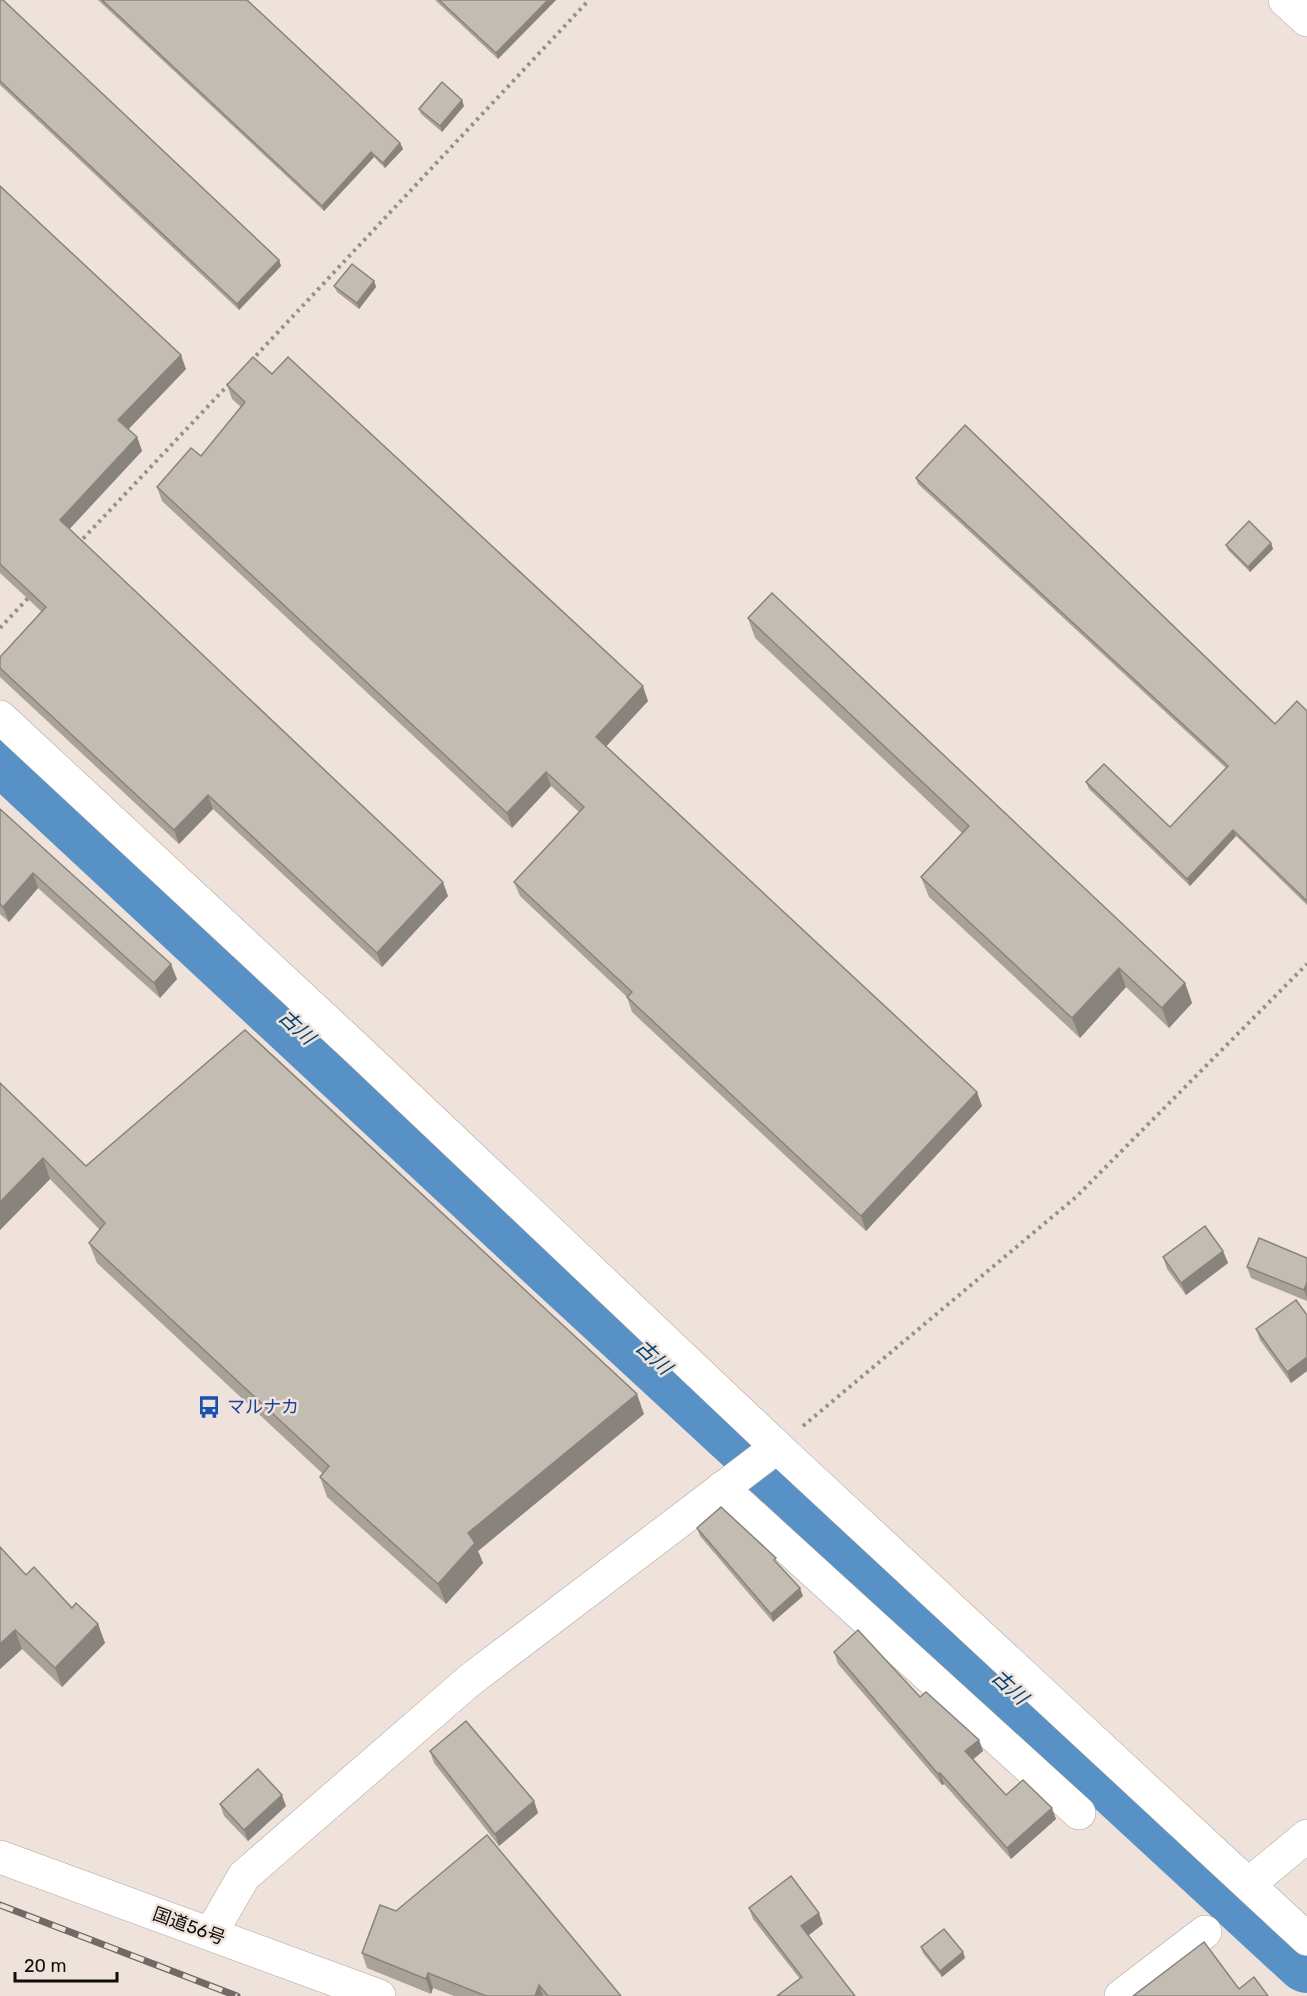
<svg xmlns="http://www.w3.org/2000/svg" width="1307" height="1996" font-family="Rubik,'Noto Sans JP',sans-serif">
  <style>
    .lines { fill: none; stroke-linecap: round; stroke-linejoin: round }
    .river { stroke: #5891c6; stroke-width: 62 }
    .minor-casing { stroke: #aea39c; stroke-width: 34 }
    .highway-casing { stroke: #aea39c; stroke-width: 34 }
    .path { stroke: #978f89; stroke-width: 4; stroke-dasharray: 3 4.5; stroke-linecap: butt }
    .minor { stroke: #fff; stroke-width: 33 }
    .highway { stroke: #fff; stroke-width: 33 }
    .rail-casing { stroke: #706965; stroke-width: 7 }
    .rail { stroke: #eee2db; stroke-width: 4.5; stroke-dasharray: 14; stroke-linecap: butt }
    .wall { fill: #a8a299 }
    .shaded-wall { fill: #88847d }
    .building { fill: #c3bcb2; stroke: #88847d; stroke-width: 1.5 }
    .labels { text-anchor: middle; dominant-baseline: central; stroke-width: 5; stroke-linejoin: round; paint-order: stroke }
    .transit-label { font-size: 18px; fill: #164399; stroke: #eee2db; text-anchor: start }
    .street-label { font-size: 18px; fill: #100d0a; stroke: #eee2db }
    .water-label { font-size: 20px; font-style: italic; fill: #004476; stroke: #eee2db }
  </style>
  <rect width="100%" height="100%" fill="#eee2db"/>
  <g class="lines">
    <!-- river -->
    <path class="river" d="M 0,752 L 544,1258 L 1307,1962"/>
    <!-- minor casing -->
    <g class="minor-casing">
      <g id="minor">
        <path d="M 1285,0 L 1307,20"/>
        <path d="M 0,717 L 357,1049 L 777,1447 L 1307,1939"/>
        <path d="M 722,1488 L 1079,1813"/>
        <path d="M 1249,1884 L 1307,1836"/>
        <path d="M 211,1933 L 244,1876 L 470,1680 L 777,1447"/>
        <path d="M 1121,1996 L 1205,1932"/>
      </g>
    </g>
    <!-- highway casing -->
    <g class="highway-casing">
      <path id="highway" d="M 0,1857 L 379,1996"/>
    </g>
    <!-- path -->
    <g class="path">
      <path d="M 251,361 L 589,0"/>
      <path d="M 78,544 L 229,384"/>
      <path d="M 0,628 L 30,596"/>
      <path d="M 803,1426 L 1076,1197 L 1307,964"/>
    </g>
    <!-- minor -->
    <use href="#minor" class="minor"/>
    <!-- highway -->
    <use href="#highway" class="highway"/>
    <!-- rail casing -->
    <g class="rail-casing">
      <path id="rail" d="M 0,1905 L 237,1996"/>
    </g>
    <!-- rail -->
    <use href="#rail" class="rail"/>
  </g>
  <!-- wall -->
  <g class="wall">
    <path d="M 0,0 L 279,260 L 281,266 L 239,310 L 0,85 Z"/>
    <path d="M 98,0 L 247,0 L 400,143 L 403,149 L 385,168 L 374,157 L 324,211 Z"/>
    <path d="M 435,0 L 556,0 L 498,59 Z"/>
    <path d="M 464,106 L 442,132 L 421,114 L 419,109 Z"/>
    <path d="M 0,186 L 186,369 L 128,429 L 137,437 L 142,451 L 69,529 L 448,896 L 382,967 L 213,809 L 179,844 L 0,677 L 0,657 L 42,612 L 0,573 Z"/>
    <path d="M 374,281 L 376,287 L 359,309 L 337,292 L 334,286 Z"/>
    <path d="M 272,374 L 648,701 L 606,746 L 982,1106 L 866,1231 L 632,1012 L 627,997 L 520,896 L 514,882 L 579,812 L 551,786 L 512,828 L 162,501 L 157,487 L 201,456 L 241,407 L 232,399 L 227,385 Z"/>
    <path d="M 916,478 L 1275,724 L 1307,711 L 1307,905 L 1236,836 L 1190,886 L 1089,789 L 1086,782 L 1170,827 L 1226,768 L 918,484 Z"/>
    <path d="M 1271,543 L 1273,549 L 1250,572 L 1228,550 L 1226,545 Z"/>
    <path d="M 748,618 L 1185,983 L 1192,1003 L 1169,1028 L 1126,987 L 1080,1038 L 929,897 L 921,877 L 962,833 L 755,638 Z"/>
    <path d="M 0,809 L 177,979 L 160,998 L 38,888 L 9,922 L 0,914 Z"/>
    <path d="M 0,1083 L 86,1166 L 644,1414 L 478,1551 L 483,1563 L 446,1604 L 327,1497 L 320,1477 L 323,1474 L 97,1263 L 89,1243 L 100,1230 L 50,1179 L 0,1230 Z"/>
    <path d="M 1223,1251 L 1228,1263 L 1186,1295 L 1167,1269 L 1163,1257 Z"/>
    <path d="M 1307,1258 L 1307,1301 L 1251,1278 L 1247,1267 Z"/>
    <path d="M 1307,1315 L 1307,1371 L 1291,1383 L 1260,1340 L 1256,1329 Z"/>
    <path d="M 697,1528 L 803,1596 L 773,1622 L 700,1536 Z"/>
    <path d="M 0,1547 L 26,1575 L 72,1608 L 98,1624 L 105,1643 L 62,1687 L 22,1649 L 0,1669 Z"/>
    <path d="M 834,1652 L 920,1697 L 979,1740 L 983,1751 L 973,1759 L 1006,1795 L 1056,1819 L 1011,1859 L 944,1784 L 942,1785 L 838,1664 Z"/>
    <path d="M 430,1751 L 534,1801 L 538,1813 L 499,1846 L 434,1763 Z"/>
    <path d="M 220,1804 L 286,1806 L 248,1841 L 224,1816 Z"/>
    <path d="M 749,1908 L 823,1924 L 808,1936 L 855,1996 L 800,1979 L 753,1919 Z"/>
    <path d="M 921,1947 L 963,1952 L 965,1958 L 942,1977 L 923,1953 Z"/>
    <path d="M 362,1953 L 621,1996 L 454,1996 L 433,1988 L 431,1994 L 367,1968 Z"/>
  </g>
  <!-- shaded-wall -->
  <g class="shaded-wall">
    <path d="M 548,0 L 556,0 L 498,59 L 496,53 Z"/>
    <path d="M 462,100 L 464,106 L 442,132 L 440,126 Z"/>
    <path d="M 400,143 L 403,149 L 385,168 L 383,163 Z"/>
    <path d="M 371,152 L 374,157 L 324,211 L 322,206 Z"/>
    <path d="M 279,260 L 281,266 L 239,310 L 237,304 Z"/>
    <path d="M 374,281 L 376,287 L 359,309 L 357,303 Z"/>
    <path d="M 181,355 L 186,369 L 124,434 L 118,420 Z"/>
    <path d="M 137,437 L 142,451 L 65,534 L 60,520 Z"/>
    <path d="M 1271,543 L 1273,549 L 1250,572 L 1248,567 Z"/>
    <path d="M 643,686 L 648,701 L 602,751 L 596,737 Z"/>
    <path d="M 546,772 L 551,786 L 512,828 L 507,813 Z"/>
    <path d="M 208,795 L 213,809 L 179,844 L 174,830 Z"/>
    <path d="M 1233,830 L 1236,836 L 1190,886 L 1187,879 Z"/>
    <path d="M 33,873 L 38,888 L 9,922 L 3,907 Z"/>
    <path d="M 443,882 L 448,896 L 382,967 L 377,953 Z"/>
    <path d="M 171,964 L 177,979 L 160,998 L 154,983 Z"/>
    <path d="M 1119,968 L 1126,987 L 1080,1038 L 1072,1018 Z"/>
    <path d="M 1185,983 L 1192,1003 L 1169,1028 L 1162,1008 Z"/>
    <path d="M 977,1092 L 982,1106 L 866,1231 L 861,1216 Z"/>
    <path d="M 43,1158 L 50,1179 L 0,1230 L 0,1202 Z"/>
    <path d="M 1223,1251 L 1228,1263 L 1186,1295 L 1181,1283 Z"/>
    <path d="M 1307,1282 L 1307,1298 L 1304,1290 Z"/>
    <path d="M 1307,1357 L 1307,1371 L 1291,1383 L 1287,1372 Z"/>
    <path d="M 637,1394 L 644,1414 L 478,1551 L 483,1563 L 446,1604 L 438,1584 L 468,1533 Z"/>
    <path d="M 800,1588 L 803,1596 L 773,1622 L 771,1614 Z"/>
    <path d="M 98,1624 L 105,1643 L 62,1687 L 55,1668 Z"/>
    <path d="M 15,1630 L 22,1649 L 0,1669 L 0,1644 Z"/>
    <path d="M 979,1740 L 983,1751 L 970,1762 L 965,1751 Z"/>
    <path d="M 940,1773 L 944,1784 L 942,1785 L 938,1774 Z"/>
    <path d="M 282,1795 L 286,1806 L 248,1841 L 244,1830 Z"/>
    <path d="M 534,1801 L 538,1813 L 499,1846 L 495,1834 Z"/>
    <path d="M 1052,1808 L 1056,1819 L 1011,1859 L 1007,1848 Z"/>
    <path d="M 819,1913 L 823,1924 L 805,1938 L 801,1926 Z"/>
    <path d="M 963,1952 L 965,1958 L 942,1977 L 940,1971 Z"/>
    <path d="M 428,1973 L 433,1988 L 431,1994 L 426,1979 Z"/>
    <path d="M 539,1985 L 543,1996 L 535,1996 Z"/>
  </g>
  <!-- building -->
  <g class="building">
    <path d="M 0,0 L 3,0 L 279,260 L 237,304 L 0,81 Z"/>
    <path d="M 102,0 L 247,0 L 400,143 L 383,163 L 371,152 L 322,206 Z"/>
    <path d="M 439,0 L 548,0 L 496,53 Z"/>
    <path d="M 442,82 L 462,100 L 440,126 L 419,109 Z"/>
    <path d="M 0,186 L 181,355 L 118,420 L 137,437 L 60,520 L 443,882 L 377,953 L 208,795 L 174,830 L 0,668 L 0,657 L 46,607 L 0,564 Z"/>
    <path d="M 352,264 L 374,281 L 357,303 L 334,286 Z"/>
    <path d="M 253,357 L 272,374 L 288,357 L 643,686 L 596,737 L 977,1092 L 861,1216 L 627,997 L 632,992 L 514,882 L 584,807 L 546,772 L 507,813 L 157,487 L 191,448 L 201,456 L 245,402 L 227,385 Z"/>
    <path d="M 965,425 L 1275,724 L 1297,701 L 1307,711 L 1307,901 L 1233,830 L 1187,879 L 1086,782 L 1104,764 L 1170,827 L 1228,766 L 916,478 Z"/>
    <path d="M 1249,521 L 1271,543 L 1248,567 L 1226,545 Z"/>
    <path d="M 772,593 L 1185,983 L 1162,1008 L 1119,968 L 1072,1018 L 921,877 L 969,826 L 748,618 Z"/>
    <path d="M 0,809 L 171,964 L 154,983 L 33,873 L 3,907 L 0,904 Z"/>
    <path d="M 245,1030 L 637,1394 L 468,1533 L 475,1543 L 438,1584 L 320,1477 L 329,1466 L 89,1243 L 105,1223 L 43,1158 L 0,1202 L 0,1083 L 86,1166 Z"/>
    <path d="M 1205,1226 L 1223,1251 L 1181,1283 L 1163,1257 Z"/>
    <path d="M 1259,1238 L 1307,1258 L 1307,1282 L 1304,1290 L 1247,1267 Z"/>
    <path d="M 1296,1300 L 1307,1315 L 1307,1357 L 1287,1372 L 1256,1329 Z"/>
    <path d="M 721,1507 L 776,1558 L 774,1560 L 800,1588 L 771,1614 L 697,1528 Z"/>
    <path d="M 0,1547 L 26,1575 L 34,1567 L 72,1608 L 76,1603 L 98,1624 L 55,1668 L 15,1630 L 0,1644 Z"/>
    <path d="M 858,1630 L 920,1697 L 926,1692 L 979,1740 L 965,1751 L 1006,1795 L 1023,1780 L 1052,1808 L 1007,1848 L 940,1773 L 938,1774 L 834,1652 Z"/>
    <path d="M 466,1721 L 534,1801 L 495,1834 L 430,1751 Z"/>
    <path d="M 258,1769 L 282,1795 L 244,1830 L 220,1804 Z"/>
    <path d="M 487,1835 L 621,1996 L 548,1996 L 539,1985 L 535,1996 L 486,1996 L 428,1973 L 426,1979 L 362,1953 L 380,1905 L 396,1911 Z"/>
    <path d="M 791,1876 L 819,1913 L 801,1926 L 855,1996 L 777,1996 L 802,1977 L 749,1908 Z"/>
    <path d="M 944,1929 L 963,1952 L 940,1971 L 921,1947 Z"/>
    <path d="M 1204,1942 L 1239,1989 L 1254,1977 L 1268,1996 L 1133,1996 Z"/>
  </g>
  <!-- icons -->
  <defs>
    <g id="bus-bare" transform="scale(1.8)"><path d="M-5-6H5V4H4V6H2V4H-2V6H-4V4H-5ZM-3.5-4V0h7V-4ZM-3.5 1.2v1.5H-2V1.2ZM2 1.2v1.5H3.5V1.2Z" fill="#1a4fb4" stroke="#eee2db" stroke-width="2.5" paint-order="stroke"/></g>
  </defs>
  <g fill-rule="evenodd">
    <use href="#bus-bare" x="209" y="1407"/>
  </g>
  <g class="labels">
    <!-- transit labels -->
    <g class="transit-label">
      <text x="227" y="1407">マルナカ</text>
    </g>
    <!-- street labels -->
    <g class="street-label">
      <text transform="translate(189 1926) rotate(20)">国道56号</text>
    </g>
    <!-- water labels -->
    <g class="water-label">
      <text transform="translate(297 1027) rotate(43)">古川</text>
      <text transform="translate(654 1357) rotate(43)">古川</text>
      <text transform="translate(1010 1687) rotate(43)">古川</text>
    </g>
  </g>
  <!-- scale -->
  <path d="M15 1972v9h102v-9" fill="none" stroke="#100d0a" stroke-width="3"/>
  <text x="24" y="1972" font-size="18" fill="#100d0a" stroke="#eee2db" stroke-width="4.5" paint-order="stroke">20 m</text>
</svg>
